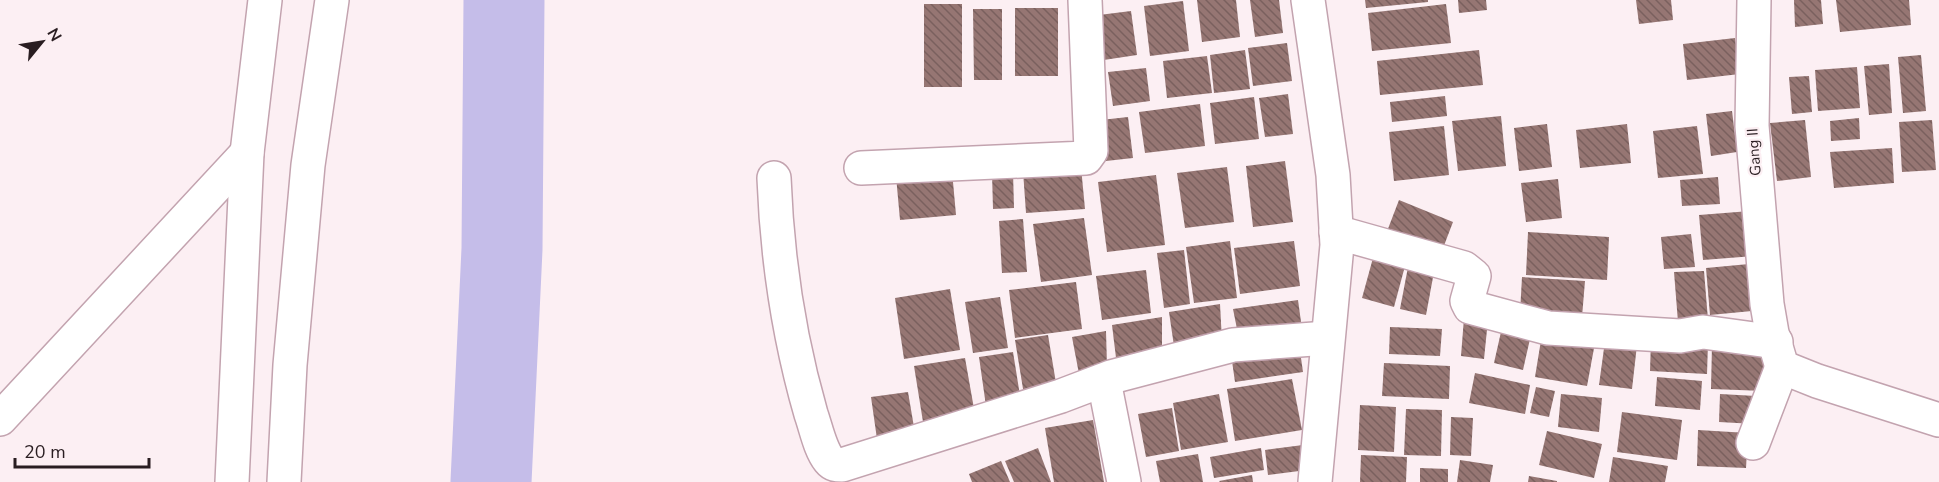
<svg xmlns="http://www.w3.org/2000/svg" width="1939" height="482" font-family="'Nunito Sans',sans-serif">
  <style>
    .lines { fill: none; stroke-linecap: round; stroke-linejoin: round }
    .river { stroke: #c5bde9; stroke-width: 81 }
    .building { fill: url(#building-back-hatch) }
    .street-casing { stroke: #c3a3af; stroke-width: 36 }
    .street { stroke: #fff; stroke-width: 33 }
    .labels { text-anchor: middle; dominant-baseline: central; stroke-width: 4.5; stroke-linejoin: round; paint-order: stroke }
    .street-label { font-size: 15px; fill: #291d21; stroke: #fceff3 }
  </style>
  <defs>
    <pattern id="building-back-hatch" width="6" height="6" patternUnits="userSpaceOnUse" patternTransform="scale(1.5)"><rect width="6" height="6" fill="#967673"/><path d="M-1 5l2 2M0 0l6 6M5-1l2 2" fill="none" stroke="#7a605e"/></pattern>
  </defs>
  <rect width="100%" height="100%" fill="#fceff3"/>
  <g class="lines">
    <!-- river -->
    <path class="river" d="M 491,482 L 502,249 L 504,0"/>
  </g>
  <!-- building -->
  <g class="building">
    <path d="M 1197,0 L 1236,0 L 1240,37 L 1202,42 Z"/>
    <path d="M 1250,0 L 1279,0 L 1283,33 L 1255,37 Z"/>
    <path d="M 1365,0 L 1428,0 L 1428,2 L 1366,8 Z"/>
    <path d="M 1458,0 L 1486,0 L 1487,10 L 1459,13 Z"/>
    <path d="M 1636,0 L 1671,0 L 1673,20 L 1639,24 Z"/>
    <path d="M 1794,0 L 1821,0 L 1823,24 L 1795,27 Z"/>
    <path d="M 1836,0 L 1909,0 L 1911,25 L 1840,32 Z"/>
    <path d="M 1183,1 L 1189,51 L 1150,56 L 1144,6 Z"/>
    <rect x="924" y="4" width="38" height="83"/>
    <path d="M 1446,4 L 1451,43 L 1372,51 L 1368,13 Z"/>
    <rect x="1015" y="8" width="43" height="68"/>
    <path d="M 973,9 L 1002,9 L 1002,80 L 974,80 Z"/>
    <path d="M 1131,11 L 1137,55 L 1097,61 L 1091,16 Z"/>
    <path d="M 1735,38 L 1740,74 L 1687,80 L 1683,44 Z"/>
    <path d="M 1287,43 L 1292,81 L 1253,86 L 1248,48 Z"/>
    <path d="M 1245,50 L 1250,89 L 1214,93 L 1210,55 Z"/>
    <path d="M 1479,50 L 1483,85 L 1380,95 L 1377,61 Z"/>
    <path d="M 1921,55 L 1926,111 L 1903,113 L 1898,57 Z"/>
    <path d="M 1207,56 L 1212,93 L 1167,98 L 1163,61 Z"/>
    <path d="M 1889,64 L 1892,113 L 1869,115 L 1864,66 Z"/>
    <path d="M 1857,67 L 1860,108 L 1818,111 L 1815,70 Z"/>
    <path d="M 1146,68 L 1150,101 L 1113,106 L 1108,72 Z"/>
    <path d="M 1809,76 L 1812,112 L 1792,114 L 1789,77 Z"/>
    <path d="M 1288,94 L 1293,134 L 1265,137 L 1259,98 Z"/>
    <path d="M 1445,96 L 1447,116 L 1392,122 L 1390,102 Z"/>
    <path d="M 1254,97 L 1259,139 L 1215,144 L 1210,103 Z"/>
    <path d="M 1200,104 L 1205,146 L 1145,153 L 1139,112 Z"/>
    <path d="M 1732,111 L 1737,152 L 1711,156 L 1706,114 Z"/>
    <path d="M 1501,116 L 1506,166 L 1458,171 L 1452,121 Z"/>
    <path d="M 1128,117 L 1133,158 L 1097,162 L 1092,121 Z"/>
    <path d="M 1859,118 L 1860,139 L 1831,141 L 1830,121 Z"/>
    <path d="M 1805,120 L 1811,177 L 1777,181 L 1770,123 Z"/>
    <path d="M 1932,120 L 1936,170 L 1902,172 L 1899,122 Z"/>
    <path d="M 1547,124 L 1552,167 L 1519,171 L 1514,128 Z"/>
    <path d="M 1627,124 L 1631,163 L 1580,168 L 1576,130 Z"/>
    <path d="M 1444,126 L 1449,175 L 1394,181 L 1389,132 Z"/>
    <path d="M 1697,126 L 1703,174 L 1658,178 L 1653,131 Z"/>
    <path d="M 1892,148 L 1894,183 L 1834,188 L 1830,152 Z"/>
    <path d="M 1285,161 L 1293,222 L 1253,227 L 1246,166 Z"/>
    <path d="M 1081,167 L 1085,209 L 1026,213 L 1023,171 Z"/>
    <path d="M 1227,167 L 1234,222 L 1185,228 L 1177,173 Z"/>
    <path d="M 952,171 L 956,215 L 900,220 L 896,176 Z"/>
    <path d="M 1013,172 L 1014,208 L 993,209 L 992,173 Z"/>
    <path d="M 1156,175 L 1165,245 L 1107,252 L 1098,182 Z"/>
    <path d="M 1718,177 L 1720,204 L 1682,206 L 1680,180 Z"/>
    <path d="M 1558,179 L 1562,218 L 1526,222 L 1521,183 Z"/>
    <path d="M 1399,200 L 1453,222 L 1440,256 L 1386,234 Z"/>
    <path d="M 1750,211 L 1754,256 L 1703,260 L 1699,215 Z"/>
    <path d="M 1084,218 L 1092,275 L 1041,282 L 1033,224 Z"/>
    <path d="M 1023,219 L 1027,272 L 1002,273 L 999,221 Z"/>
    <path d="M 1528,232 L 1609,237 L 1607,280 L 1526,275 Z"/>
    <path d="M 1691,234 L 1695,267 L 1664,269 L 1661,237 Z"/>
    <path d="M 1230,241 L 1237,298 L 1194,303 L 1186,247 Z"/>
    <path d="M 1294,241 L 1300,286 L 1240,294 L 1234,248 Z"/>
    <path d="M 1184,250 L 1190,304 L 1164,308 L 1157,253 Z"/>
    <path d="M 1373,258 L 1405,266 L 1394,307 L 1362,298 Z"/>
    <path d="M 1749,264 L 1752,311 L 1710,315 L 1706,268 Z"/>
    <path d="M 1408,267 L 1434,272 L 1426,315 L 1400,309 Z"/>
    <path d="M 1146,270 L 1151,313 L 1102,320 L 1096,276 Z"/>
    <path d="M 1704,271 L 1708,320 L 1678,322 L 1674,272 Z"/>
    <path d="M 1522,277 L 1585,281 L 1582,317 L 1520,313 Z"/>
    <path d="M 1076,282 L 1082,329 L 1015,338 L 1009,290 Z"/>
    <path d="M 950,289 L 960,350 L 904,359 L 895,298 Z"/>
    <path d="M 1000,297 L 1008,348 L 973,353 L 965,302 Z"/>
    <path d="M 1298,300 L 1302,329 L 1239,339 L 1233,309 Z"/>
    <path d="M 1220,304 L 1222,341 L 1175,353 L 1169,312 Z"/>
    <path d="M 1162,317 L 1162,351 L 1117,366 L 1112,325 Z"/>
    <path d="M 1464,318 L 1488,320 L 1484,359 L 1461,356 Z"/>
    <path d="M 1503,323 L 1532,330 L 1523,370 L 1494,363 Z"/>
    <path d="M 1390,327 L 1442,329 L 1440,356 L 1389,354 Z"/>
    <path d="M 1106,331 L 1107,366 L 1079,374 L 1072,337 Z"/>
    <path d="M 1542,334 L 1595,343 L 1587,386 L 1535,377 Z"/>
    <path d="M 1048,335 L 1058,395 L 1025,401 L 1015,340 Z"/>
    <path d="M 1651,340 L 1708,343 L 1707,374 L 1650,371 Z"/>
    <path d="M 1605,341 L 1637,345 L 1632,389 L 1599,385 Z"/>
    <path d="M 1299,344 L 1303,372 L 1235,382 L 1231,354 Z"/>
    <path d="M 1712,345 L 1767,347 L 1765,391 L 1711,389 Z"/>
    <path d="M 1013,352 L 1022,408 L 987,413 L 979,357 Z"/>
    <path d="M 965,358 L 976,420 L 924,428 L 914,366 Z"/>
    <path d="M 1384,363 L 1450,366 L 1449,399 L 1382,396 Z"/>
    <path d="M 1475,373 L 1530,385 L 1525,414 L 1469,403 Z"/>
    <path d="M 1657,377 L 1702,381 L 1700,410 L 1655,406 Z"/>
    <path d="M 1292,379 L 1302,430 L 1235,441 L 1227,389 Z"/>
    <path d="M 1536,387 L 1555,391 L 1549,417 L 1530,413 Z"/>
    <path d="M 908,392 L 915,433 L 877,439 L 871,397 Z"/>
    <path d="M 1219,394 L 1228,442 L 1181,450 L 1173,403 Z"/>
    <path d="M 1561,394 L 1602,398 L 1599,432 L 1558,427 Z"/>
    <path d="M 1720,394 L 1756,396 L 1755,424 L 1719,422 Z"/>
    <path d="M 1360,405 L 1396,407 L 1394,452 L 1358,450 Z"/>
    <path d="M 1172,408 L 1179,451 L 1146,457 L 1138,414 Z"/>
    <path d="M 1406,409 L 1442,410 L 1441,456 L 1404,455 Z"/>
    <path d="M 1622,412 L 1682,420 L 1677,460 L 1617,452 Z"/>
    <path d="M 1451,417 L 1473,418 L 1471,456 L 1450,455 Z"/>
    <path d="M 1093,420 L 1104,482 L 1054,482 L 1045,428 Z"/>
    <path d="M 1698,430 L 1748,433 L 1746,468 L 1697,466 Z"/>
    <path d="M 1547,431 L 1602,444 L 1594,478 L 1539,465 Z"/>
    <path d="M 1303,445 L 1307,470 L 1268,475 L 1265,450 Z"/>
    <path d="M 1038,448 L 1051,482 L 1014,482 L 1005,461 Z"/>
    <path d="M 1261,448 L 1264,470 L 1214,478 L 1210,457 Z"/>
    <path d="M 1198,454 L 1203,482 L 1160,482 L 1156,461 Z"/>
    <path d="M 1361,455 L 1407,457 L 1406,482 L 1360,482 Z"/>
    <path d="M 1613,457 L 1668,466 L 1665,482 L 1609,482 Z"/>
    <path d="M 1460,460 L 1493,465 L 1490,482 L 1457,482 Z"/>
    <path d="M 1001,461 L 1010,482 L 972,482 L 969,474 Z"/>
    <path d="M 1420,468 L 1448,469 L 1448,482 L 1420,482 Z"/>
    <path d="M 1252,475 L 1253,482 L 1220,482 L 1219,481 Z"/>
    <path d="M 1529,476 L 1557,481 L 1557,482 L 1528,482 Z"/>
  </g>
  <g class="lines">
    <!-- street casing -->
    <g class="street-casing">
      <g id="street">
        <path d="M 1308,0 L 1333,175 L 1337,245 L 1315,482"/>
        <path d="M 1754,0 L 1752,126 L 1767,304 L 1772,333 L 1782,367 L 1817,381 L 1939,420"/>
        <path d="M 861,168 L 1086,158 L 1091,151 L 1085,0"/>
        <path d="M 774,178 C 777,257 789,338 811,414 C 816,428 820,449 829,460 C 833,465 837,465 842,465 L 1061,396 L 1111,377 L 1233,345 L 1327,338"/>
        <path d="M 1336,232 L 1464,268 L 1474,276 L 1467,301 L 1470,307 L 1548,328 L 1680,336 L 1703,332 L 1776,342"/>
        <path d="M 1104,381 L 1124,482"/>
        <path d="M 0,419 L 247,153"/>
        <path d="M 1753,443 L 1782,367"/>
        <path d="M 232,482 L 247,153 L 265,0"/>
        <path d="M 284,482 L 290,365 L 308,165 L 332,0"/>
      </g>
    </g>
    <!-- street -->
    <use href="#street" class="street"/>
  </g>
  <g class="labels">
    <!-- street labels -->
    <g class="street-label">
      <text transform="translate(1754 152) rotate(-94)">Gang II</text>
    </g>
  </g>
  <!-- north arrow -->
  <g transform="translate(42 42) rotate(60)" stroke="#fceff3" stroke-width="4.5" paint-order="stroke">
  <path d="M0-4.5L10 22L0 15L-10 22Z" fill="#291d21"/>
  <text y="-9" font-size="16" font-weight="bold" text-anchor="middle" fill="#291d21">N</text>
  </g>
  <!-- scale -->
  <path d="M15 458v9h134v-9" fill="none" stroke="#291d21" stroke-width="3"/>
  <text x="24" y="458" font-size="18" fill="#291d21" stroke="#fceff3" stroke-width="4.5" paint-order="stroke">20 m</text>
</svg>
